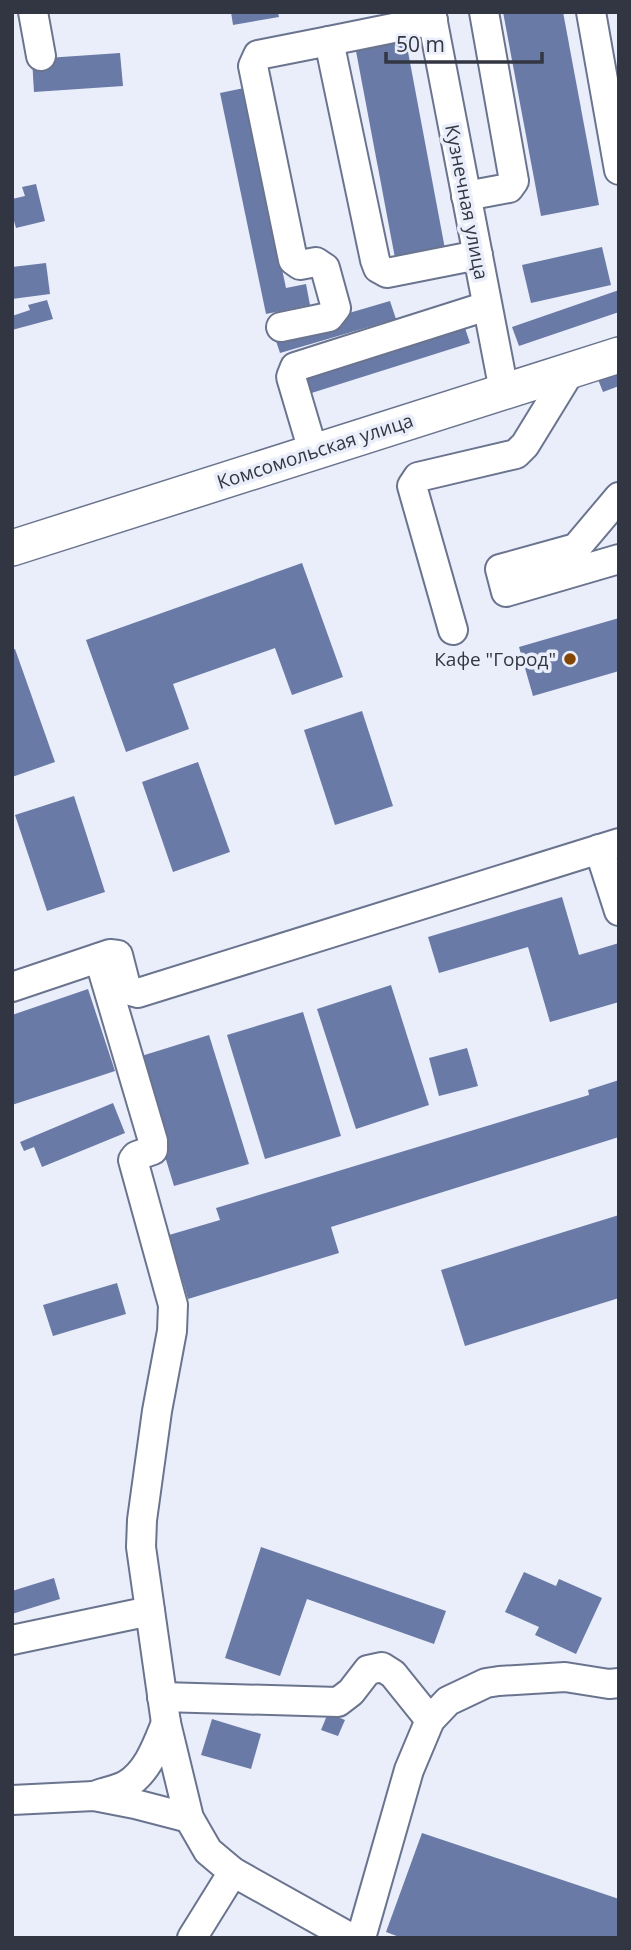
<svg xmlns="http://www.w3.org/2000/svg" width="631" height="1950" font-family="'Open Sans',sans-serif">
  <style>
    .building { fill: #6a7aa6 }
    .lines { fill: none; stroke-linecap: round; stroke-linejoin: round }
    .minor-casing { stroke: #6a748e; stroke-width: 32 }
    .major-casing { stroke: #6a748e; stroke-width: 38 }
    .minor { stroke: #fff; stroke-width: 28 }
    .major { stroke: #fff; stroke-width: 35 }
    .poi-dot { fill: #834604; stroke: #eaeefa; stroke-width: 2.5 }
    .labels { text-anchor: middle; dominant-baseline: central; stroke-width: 7; stroke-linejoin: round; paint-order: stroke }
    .street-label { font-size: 19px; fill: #323642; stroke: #eaeefa }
    .poi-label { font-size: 19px; fill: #323642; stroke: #eaeefa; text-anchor: end }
  </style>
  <rect width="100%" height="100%" fill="#eaeefa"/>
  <!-- building -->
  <g class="building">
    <path d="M 231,12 L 278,12 L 279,17 L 233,25 Z"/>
    <path d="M 503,12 L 563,12 L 599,205 L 541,216 Z"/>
    <path d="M 406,41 L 445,249 L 395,258 L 356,51 Z"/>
    <path d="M 120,53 L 123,86 L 34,92 L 32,59 Z"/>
    <path d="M 244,88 L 286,288 L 306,284 L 310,305 L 266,314 L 220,93 Z"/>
    <path d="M 36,184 L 45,221 L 16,228 L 12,214 L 12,199 L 25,196 L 22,187 Z"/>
    <path d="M 602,247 L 611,285 L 531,303 L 522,265 Z"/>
    <path d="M 46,263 L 50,294 L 12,299 L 12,267 Z"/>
    <path d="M 619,290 L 619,312 L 519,346 L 512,327 Z"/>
    <path d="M 47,300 L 53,319 L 12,330 L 12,316 L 30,310 L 28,305 Z"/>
    <path d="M 390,301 L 396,319 L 280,353 L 274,335 Z"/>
    <path d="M 463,322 L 470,343 L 302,396 L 296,375 Z"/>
    <path d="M 619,368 L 619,386 L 603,392 L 597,377 Z"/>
    <path d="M 302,563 L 343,677 L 292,695 L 275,648 L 173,684 L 189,729 L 126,752 L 86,640 Z"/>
    <path d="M 619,618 L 619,671 L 533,696 L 519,647 Z"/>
    <path d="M 15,649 L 55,762 L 12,777 L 12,650 Z"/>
    <path d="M 362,711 L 393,806 L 335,825 L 304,730 Z"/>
    <path d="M 198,762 L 230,852 L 173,872 L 142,782 Z"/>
    <path d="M 74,796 L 105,892 L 47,911 L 15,815 Z"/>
    <path d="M 562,897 L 579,955 L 619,943 L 619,1002 L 550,1022 L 528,947 L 439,973 L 428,937 Z"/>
    <path d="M 391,985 L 429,1105 L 356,1129 L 317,1009 Z"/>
    <path d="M 88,989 L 115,1071 L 12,1105 L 12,1015 Z"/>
    <path d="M 303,1012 L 341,1136 L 265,1159 L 227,1035 Z"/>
    <path d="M 209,1035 L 249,1164 L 174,1186 L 135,1058 Z"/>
    <path d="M 467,1048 L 478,1086 L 439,1096 L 429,1058 Z"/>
    <path d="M 619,1080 L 619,1137 L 331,1227 L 339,1253 L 188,1299 L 169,1235 L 220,1220 L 216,1208 L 589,1095 L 588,1090 Z"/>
    <path d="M 113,1103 L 125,1133 L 42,1167 L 34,1147 L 24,1151 L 20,1142 Z"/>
    <path d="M 619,1215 L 619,1298 L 465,1346 L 441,1270 Z"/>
    <path d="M 117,1283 L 126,1314 L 53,1336 L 43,1305 Z"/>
    <path d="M 261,1547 L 446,1611 L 434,1644 L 307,1599 L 280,1676 L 225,1658 Z"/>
    <path d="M 524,1572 L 556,1586 L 559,1579 L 602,1598 L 576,1654 L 535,1635 L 539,1627 L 505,1612 Z"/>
    <path d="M 54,1578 L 60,1599 L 12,1614 L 12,1591 Z"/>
    <path d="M 328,1713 L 345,1720 L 338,1736 L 321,1730 Z"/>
    <path d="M 212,1719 L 261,1734 L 251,1769 L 201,1755 Z"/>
    <path d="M 422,1833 L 619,1899 L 619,1938 L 402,1938 L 386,1932 Z"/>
  </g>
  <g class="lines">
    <!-- minor casing -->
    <g class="minor-casing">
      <g id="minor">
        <path d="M 33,12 L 41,56"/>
        <path d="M 431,12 L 504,391"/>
        <path d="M 591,12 L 619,170"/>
        <path d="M 329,41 L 433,20"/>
        <path d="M 466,196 L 509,188 L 514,181 L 484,12"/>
        <path d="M 281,327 L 329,317 L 336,308 L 325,268 L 316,262 L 300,265 L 293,260 L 253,66 L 258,55 L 329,41 L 375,260 L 378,268 L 387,273 L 478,255"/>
        <path d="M 313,451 L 291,377 L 295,367 L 487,306"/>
        <path d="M 619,497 L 576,548 L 500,569 L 506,592 L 619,559"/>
        <path d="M 453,630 L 412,486 L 418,477 L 516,454 L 525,445 L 571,370"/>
        <path d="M 599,849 L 619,911"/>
        <path d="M 99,958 L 153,1141 L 153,1150 L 136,1156 L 133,1160 L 173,1305 L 172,1331 L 157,1411 L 142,1520 L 141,1547 L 166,1723 L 189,1818 L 208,1851 L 233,1872 L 351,1938"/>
        <path d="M 12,987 L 110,954 L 118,955 L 127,990 L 138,993 L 619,843"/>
        <path d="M 12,1640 L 150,1611"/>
        <path d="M 162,1697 L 338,1702 L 351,1692 L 368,1670 L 382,1667 L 393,1674 L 430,1720"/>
        <path d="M 94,1796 C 104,1792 117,1790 126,1785 C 148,1772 157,1745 166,1723"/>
        <path d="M 12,1800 L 94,1796 L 135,1804 L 189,1818"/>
        <path d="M 192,1938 L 233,1872"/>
        <path d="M 361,1938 L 409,1770 L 430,1720 L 448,1701 L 486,1683 L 499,1681 L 565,1677 L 609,1684 L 619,1683"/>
      </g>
    </g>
    <!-- major casing -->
    <g class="major-casing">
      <path id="major" d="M 12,548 L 619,355"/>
    </g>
    <!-- minor -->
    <use href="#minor" class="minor"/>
    <!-- major -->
    <use href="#major" class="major"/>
  </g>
  <!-- markers -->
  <circle class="poi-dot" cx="570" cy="659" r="7"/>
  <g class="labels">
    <!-- street labels -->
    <g class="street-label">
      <text transform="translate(467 202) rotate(79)">Кузнечная улица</text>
      <text transform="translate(315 451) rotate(-18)">Комсомольская улица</text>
    </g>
    <!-- poi labels -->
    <g class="poi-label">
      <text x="556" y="659">Кафе "Город"</text>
    </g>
  </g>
  <!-- border -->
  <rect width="631" height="1950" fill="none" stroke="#323642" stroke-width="28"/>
  <!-- scale -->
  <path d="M386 52v10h156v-10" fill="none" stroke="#323642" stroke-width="3.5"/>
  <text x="396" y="52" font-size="21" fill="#323642" stroke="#eaeefa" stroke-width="5" paint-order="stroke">50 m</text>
</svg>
